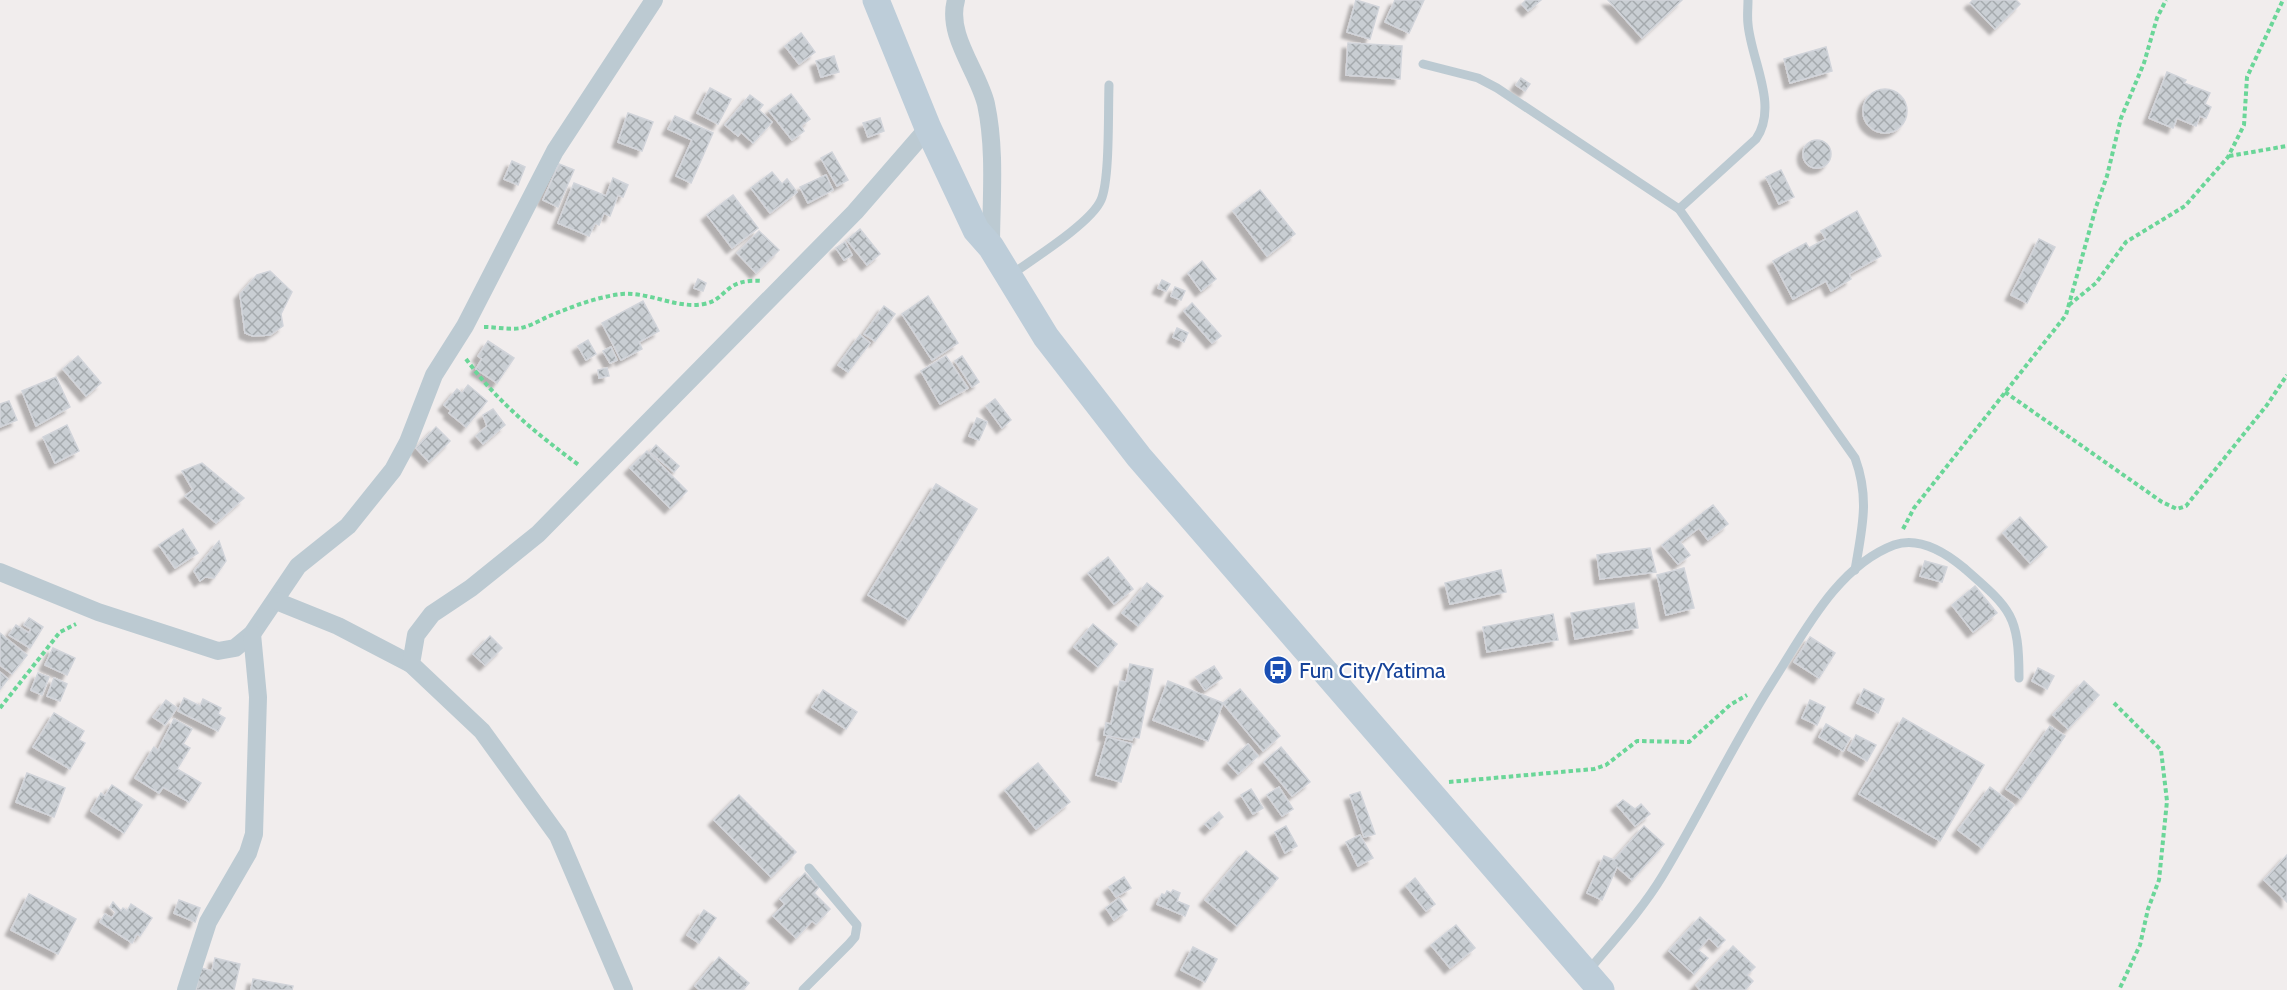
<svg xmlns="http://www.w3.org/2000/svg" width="2287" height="990" font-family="Cabin,sans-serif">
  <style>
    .building { fill: url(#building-cross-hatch); stroke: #d1d4da; stroke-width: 1.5; filter: url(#shadow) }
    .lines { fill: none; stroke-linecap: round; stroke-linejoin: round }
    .path { stroke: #6ad698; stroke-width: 4; stroke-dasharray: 4.5 3; stroke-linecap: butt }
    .lane { stroke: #bccad2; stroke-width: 9 }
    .street { stroke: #bccad2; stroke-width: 18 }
    .secondary { stroke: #bdcdd9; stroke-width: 27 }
    .labels { text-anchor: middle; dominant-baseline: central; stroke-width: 4.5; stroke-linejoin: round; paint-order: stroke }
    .transit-label { font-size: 22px; fill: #164399; stroke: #fff; text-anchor: start }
  </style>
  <defs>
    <pattern id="building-cross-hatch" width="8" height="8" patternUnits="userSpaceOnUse" patternTransform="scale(1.5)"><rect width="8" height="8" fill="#c9ced3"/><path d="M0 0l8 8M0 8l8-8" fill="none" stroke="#a5aaae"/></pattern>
    <filter id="shadow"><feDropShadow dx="-5.5" dy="5.5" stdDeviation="1.5" flood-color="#0004"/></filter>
  </defs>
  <rect width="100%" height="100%" fill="#f1eded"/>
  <!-- building -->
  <g class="building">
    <path d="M 1356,0 L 1379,7 L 1370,39 L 1347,32 Z"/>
    <path d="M 1395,0 L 1424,0 L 1409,33 L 1385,22 Z"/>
    <path d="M 1526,0 L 1541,0 L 1528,11 L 1522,4 Z"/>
    <path d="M 1608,0 L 1682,0 L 1642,38 Z"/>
    <path d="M 1973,0 L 2016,0 L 2020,4 L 1995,29 L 1970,3 Z"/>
    <path d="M 801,33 L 815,52 L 799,64 L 785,46 Z"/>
    <path d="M 1348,43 L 1402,46 L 1400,79 L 1346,75 Z"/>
    <path d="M 1826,47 L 1832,71 L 1790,83 L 1784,59 Z"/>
    <path d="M 834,56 L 839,72 L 821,77 L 816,61 Z"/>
    <path d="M 2167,72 L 2186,80 L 2184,83 L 2210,93 L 2205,104 L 2211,107 L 2206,118 L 2200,116 L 2196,126 L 2177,118 L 2173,128 L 2149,118 Z"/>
    <path d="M 1521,78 L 1530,84 L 1525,91 L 1516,85 Z"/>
    <path d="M 710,88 L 731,99 L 718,124 L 697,113 Z"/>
    <circle cx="1885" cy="111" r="22"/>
    <path d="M 791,94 L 810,119 L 801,126 L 804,131 L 792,140 L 769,111 Z"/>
    <path d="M 750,95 L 763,105 L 759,110 L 772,122 L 753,143 L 741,132 L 738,136 L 725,125 Z"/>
    <path d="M 628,113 L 653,122 L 642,151 L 618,142 Z"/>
    <path d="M 675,116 L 713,133 L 691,183 L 676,176 L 692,140 L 668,129 Z"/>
    <path d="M 880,118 L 884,131 L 868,137 L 863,123 Z"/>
    <circle cx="1817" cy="154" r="14"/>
    <path d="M 832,152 L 848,180 L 837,186 L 821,158 Z"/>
    <path d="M 512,161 L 525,167 L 518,185 L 504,179 Z"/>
    <path d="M 559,164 L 574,170 L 558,207 L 543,200 Z"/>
    <path d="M 1781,170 L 1794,197 L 1779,204 L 1766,177 Z"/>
    <path d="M 772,172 L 782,184 L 787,179 L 797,192 L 770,213 L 751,188 Z"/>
    <path d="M 826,175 L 833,190 L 808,203 L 800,187 Z"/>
    <path d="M 613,178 L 628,185 L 623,197 L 618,195 L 610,216 L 604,213 L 599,225 L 595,223 L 589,236 L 558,223 L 574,183 L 606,196 Z"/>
    <path d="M 1260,190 L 1295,234 L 1267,256 L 1233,211 Z"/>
    <path d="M 733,195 L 758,228 L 732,248 L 707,215 Z"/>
    <path d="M 1857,211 L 1881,256 L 1849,274 L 1851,279 L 1831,291 L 1826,281 L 1793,299 L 1773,261 L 1806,243 L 1809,248 L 1826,239 L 1821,231 Z"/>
    <path d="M 860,229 L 880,254 L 867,265 L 847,240 Z"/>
    <path d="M 759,231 L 779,250 L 756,273 L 737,253 Z"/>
    <path d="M 2039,239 L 2055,247 L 2027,303 L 2011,295 Z"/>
    <path d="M 845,242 L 852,255 L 844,260 L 836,248 Z"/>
    <path d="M 1202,261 L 1216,279 L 1201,291 L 1188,273 Z"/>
    <path d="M 270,271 L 292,292 L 281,314 L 283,326 L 270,335 L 253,336 L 245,333 L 240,294 L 257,275 Z"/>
    <path d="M 698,279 L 706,283 L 703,291 L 694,288 Z"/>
    <path d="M 1162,280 L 1170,284 L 1166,291 L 1158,288 Z"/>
    <path d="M 1175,287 L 1185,291 L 1181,300 L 1171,296 Z"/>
    <path d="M 928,296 L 958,343 L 932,360 L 902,314 Z"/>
    <path d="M 643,301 L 659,331 L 639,342 L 642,349 L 621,360 L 602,323 Z"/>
    <path d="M 1192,303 L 1221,336 L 1212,343 L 1184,311 Z"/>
    <path d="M 884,306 L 895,314 L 875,341 L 864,334 Z"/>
    <path d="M 1177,328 L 1188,333 L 1184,342 L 1173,337 Z"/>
    <path d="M 860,335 L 870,343 L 848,372 L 838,365 Z"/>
    <path d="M 588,340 L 596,354 L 586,360 L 578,346 Z"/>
    <path d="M 488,341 L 514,358 L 497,383 L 476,369 L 482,359 L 478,356 Z"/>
    <path d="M 611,347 L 617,360 L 610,363 L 603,351 Z"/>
    <path d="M 78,356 L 101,383 L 86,396 L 63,369 Z"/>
    <path d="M 946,356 L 968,388 L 940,404 L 921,371 Z"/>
    <path d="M 962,356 L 979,382 L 972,387 L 955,361 Z"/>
    <path d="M 607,368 L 609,376 L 599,378 L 598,370 Z"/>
    <path d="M 56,377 L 70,407 L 36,426 L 22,391 Z"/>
    <path d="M 468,385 L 487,401 L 466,427 L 449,413 L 451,411 L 444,405 L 457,389 L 462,393 Z"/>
    <path d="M 995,399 L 1011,420 L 1002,428 L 986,406 Z"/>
    <path d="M 9,401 L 17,420 L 0,427 L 0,404 Z"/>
    <path d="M 493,409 L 505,425 L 483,444 L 476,436 L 487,426 L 483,415 Z"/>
    <path d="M 977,418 L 987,422 L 979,440 L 969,436 Z"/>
    <path d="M 67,425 L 79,451 L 55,463 L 43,437 Z"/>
    <path d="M 436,427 L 450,441 L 429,462 L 416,448 Z"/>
    <path d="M 656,445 L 679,466 L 674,472 L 650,452 Z"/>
    <path d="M 647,451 L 687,491 L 670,508 L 630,468 Z"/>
    <path d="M 202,463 L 244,498 L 216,523 L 185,496 L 193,490 L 182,471 Z"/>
    <path d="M 936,484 L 977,509 L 909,620 L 868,595 Z"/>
    <path d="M 1713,505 L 1728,524 L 1708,540 L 1699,528 L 1680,542 L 1690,555 L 1678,564 L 1662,545 Z"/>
    <path d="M 2020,517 L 2047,547 L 2030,563 L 2003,533 Z"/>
    <path d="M 183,529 L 198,553 L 175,568 L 159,545 Z"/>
    <path d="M 219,541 L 226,561 L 214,578 L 205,577 L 200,581 L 194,571 Z"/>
    <path d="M 1650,548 L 1656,572 L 1600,579 L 1597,555 Z"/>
    <path d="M 1108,557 L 1133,589 L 1114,604 L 1088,573 Z"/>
    <path d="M 1925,561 L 1947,567 L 1942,582 L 1920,576 Z"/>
    <path d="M 1684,568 L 1694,608 L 1666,615 L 1657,575 Z"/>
    <path d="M 1501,570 L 1506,592 L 1450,604 L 1445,583 Z"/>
    <path d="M 1147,583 L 1163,596 L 1138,626 L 1122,613 Z"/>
    <path d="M 1975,586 L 1997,613 L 1973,632 L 1952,605 Z"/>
    <path d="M 1634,603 L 1638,628 L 1575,639 L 1571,613 Z"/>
    <path d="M 1553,614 L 1558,640 L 1487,652 L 1483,627 Z"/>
    <path d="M 29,618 L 43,627 L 30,648 L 9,635 L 16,625 L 29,633 L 31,629 L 24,625 Z"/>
    <path d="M 1093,624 L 1117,644 L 1098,667 L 1074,647 Z"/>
    <path d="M 0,633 L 27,655 L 12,674 L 0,665 Z"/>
    <path d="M 490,636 L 502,648 L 485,665 L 473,654 Z"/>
    <path d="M 1810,637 L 1835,653 L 1819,678 L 1794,662 Z"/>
    <path d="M 53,648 L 75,658 L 67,675 L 45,665 Z"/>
    <path d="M 1130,664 L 1153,669 L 1139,738 L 1133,737 L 1132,740 L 1104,735 L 1106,723 L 1111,724 L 1120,681 L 1126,682 Z"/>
    <path d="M 1214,666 L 1222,678 L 1205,690 L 1196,677 Z"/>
    <path d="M 2038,668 L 2054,676 L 2047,689 L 2032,681 Z"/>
    <path d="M 0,672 L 8,679 L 0,689 Z"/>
    <path d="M 38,673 L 49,677 L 42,695 L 31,690 Z"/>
    <path d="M 54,678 L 67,684 L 60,701 L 47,696 Z"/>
    <path d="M 1168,681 L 1223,703 L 1208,741 L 1153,720 Z"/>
    <path d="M 2084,681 L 2099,695 L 2068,729 L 2053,715 Z"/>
    <path d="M 1240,689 L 1280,736 L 1263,751 L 1223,703 Z"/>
    <path d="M 1864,689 L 1884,699 L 1878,713 L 1857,703 Z"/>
    <path d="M 823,690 L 857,712 L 846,729 L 812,707 Z"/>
    <path d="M 184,698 L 200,706 L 203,699 L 221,708 L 218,714 L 225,718 L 218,731 L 178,711 Z"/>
    <path d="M 166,700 L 177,708 L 165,725 L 153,717 Z"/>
    <path d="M 1810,700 L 1825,707 L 1817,725 L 1802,718 Z"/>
    <path d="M 54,713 L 84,731 L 79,740 L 85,743 L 70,769 L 33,747 Z"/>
    <path d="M 1903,718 L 1984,765 L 1940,841 L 1859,794 Z"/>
    <path d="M 174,719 L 192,729 L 183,744 L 190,748 L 177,769 L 201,783 L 189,802 L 163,787 L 159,793 L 135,778 L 154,747 L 158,750 Z"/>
    <path d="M 1826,724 L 1850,738 L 1843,751 L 1819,737 Z"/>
    <path d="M 2050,726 L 2065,736 L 2021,799 L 2006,789 Z"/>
    <path d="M 1856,735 L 1876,745 L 1867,761 L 1848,750 Z"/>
    <path d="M 1107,737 L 1132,744 L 1121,782 L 1096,775 Z"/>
    <path d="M 1248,744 L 1258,756 L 1238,774 L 1228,763 Z"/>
    <path d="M 1281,747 L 1310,782 L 1292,796 L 1264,762 Z"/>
    <path d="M 1038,763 L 1070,802 L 1036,829 L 1005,790 Z"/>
    <path d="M 27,773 L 65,788 L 54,817 L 16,802 Z"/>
    <path d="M 112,785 L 142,805 L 124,833 L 91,811 L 101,793 L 105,796 Z"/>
    <path d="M 1279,787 L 1293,809 L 1282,816 L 1267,795 Z"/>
    <path d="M 1990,787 L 2014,805 L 1982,848 L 1958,830 Z"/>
    <path d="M 1251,789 L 1263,808 L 1253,814 L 1241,795 Z"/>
    <path d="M 1360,792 L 1375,834 L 1364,837 L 1350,795 Z"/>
    <path d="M 739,795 L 796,852 L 771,877 L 714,820 Z"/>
    <path d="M 1623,800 L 1635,809 L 1641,804 L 1650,814 L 1635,826 L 1617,805 Z"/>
    <path d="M 1219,812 L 1223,817 L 1210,829 L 1205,824 Z"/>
    <path d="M 1286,826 L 1297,846 L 1285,853 L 1275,832 Z"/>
    <path d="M 1644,826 L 1664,844 L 1632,880 L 1617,867 L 1602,900 L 1587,893 L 1604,856 L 1614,860 Z"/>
    <path d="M 1360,835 L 1373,858 L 1358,866 L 1346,842 Z"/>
    <path d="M 1246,851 L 1278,878 L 1237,926 L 1205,900 Z"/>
    <path d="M 2287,855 L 2287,902 L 2264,880 Z"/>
    <path d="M 805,873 L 819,887 L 814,893 L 830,909 L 816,924 L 812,921 L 796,938 L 773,916 L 785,904 L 780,899 Z"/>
    <path d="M 1124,877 L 1131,888 L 1116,897 L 1109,887 Z"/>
    <path d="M 1415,878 L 1435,904 L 1426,911 L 1406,886 Z"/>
    <path d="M 1173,890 L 1180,893 L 1177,901 L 1189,906 L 1185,916 L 1157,904 L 1162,894 L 1165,895 L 1167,891 L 1171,893 Z"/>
    <path d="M 29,894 L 76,919 L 58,954 L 11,930 Z"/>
    <path d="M 1119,898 L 1127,910 L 1114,920 L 1106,908 Z"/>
    <path d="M 179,900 L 200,908 L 195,922 L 174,913 Z"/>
    <path d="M 113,902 L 121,911 L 123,908 L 127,911 L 131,904 L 152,918 L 140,936 L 137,934 L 132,943 L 100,922 L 105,914 L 112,918 L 116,912 L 110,907 Z"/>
    <path d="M 704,910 L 716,918 L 699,943 L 687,935 Z"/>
    <path d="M 1700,917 L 1725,940 L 1718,947 L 1709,938 L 1698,950 L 1708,958 L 1694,974 L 1669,951 Z"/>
    <path d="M 1456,925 L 1475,948 L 1450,968 L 1431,945 Z"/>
    <path d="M 1733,946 L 1755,967 L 1747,975 L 1753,981 L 1745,990 L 1700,990 L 1696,985 Z"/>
    <path d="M 1193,947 L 1217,959 L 1205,982 L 1181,970 Z"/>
    <path d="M 719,957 L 749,983 L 743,990 L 700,990 L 695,986 Z"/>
    <path d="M 215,958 L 240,964 L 234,990 L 196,990 L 201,968 L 212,971 Z"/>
    <path d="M 253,979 L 293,986 L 292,990 L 251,990 Z"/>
  </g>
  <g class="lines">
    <!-- path -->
    <g class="path">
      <path d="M 2229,156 L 2287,146"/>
      <path d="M 2069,305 L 2096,283 L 2126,242 L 2185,206 L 2228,157 L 2244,125 L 2247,77 L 2283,0"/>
      <path d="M 484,327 C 496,327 510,330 521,328 C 530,326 539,321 547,317 C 571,307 596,297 622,294 C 651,292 676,309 704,304 C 727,300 724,278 762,281"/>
      <path d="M 466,359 C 499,404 536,433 580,466"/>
      <path d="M 2005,392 L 2162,502 L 2177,509 L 2186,506 L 2267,405 L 2287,375"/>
      <path d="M 1903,529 L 1914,508 L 2066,315 L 2096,207 L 2107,176 L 2121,118 L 2144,63 L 2157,18 L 2166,0"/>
      <path d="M 2114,703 L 2161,750 L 2167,801 L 2159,880 L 2148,909 L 2140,945 L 2119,990"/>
      <path d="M 0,708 L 60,632 L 76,624"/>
      <path d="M 1449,782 L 1594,769 L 1606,765 L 1637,741 L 1689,742 L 1730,705 L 1747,695"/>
    </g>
    <!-- lane -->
    <g class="lane">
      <path d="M 1423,64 L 1478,78 L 1497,88 L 1679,209 L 1855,458 C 1870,499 1862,528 1855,570"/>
      <path d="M 1679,209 L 1756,139 C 1779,106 1751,60 1748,24 C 1747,16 1748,8 1748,0"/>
      <path d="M 1012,274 C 1033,259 1091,223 1101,200 C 1110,180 1108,110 1109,85"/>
      <path d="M 1588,971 C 1614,940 1642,910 1663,875 C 1702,810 1734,742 1775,678 C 1805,631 1838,566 1894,545 C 1919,536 1946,553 1964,568 C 2011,609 2019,615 2019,678"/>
      <path d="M 803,990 L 849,944 L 855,937 L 857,925 L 809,868"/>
    </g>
    <!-- street -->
    <g class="street">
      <path d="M 956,0 C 946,35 978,71 986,104 C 996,151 991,200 991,247"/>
      <path d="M 0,572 L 98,612 L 218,651 L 235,648 L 252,634 L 298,566 L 348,526 L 393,470 L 408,442 L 434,375 L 465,326 L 555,151 L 654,0"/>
      <path d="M 276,601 L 338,626 L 411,664"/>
      <path d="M 186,990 L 208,922 L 248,853 L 254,834 L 258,697 L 252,634"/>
      <path d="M 624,990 L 558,836 L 482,731 L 411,664 L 416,635 L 432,614 L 471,588 L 538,534 L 855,212 L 928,128"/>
    </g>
    <!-- secondary -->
    <path class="secondary" d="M 876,0 L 928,128 L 976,230 L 991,247 L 1046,337 L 1139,457 L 1601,990"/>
  </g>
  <!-- icons -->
  <defs>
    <g id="bus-disc" transform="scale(1.5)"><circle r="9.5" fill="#1a4fb4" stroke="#fff"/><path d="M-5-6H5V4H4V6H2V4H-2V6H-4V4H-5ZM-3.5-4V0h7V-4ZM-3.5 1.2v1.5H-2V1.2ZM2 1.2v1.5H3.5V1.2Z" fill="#fff"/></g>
  </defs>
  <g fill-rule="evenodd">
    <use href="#bus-disc" x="1278" y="670"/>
  </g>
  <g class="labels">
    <!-- transit labels -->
    <g class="transit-label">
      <text x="1299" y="670">Fun City/Yatima</text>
    </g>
  </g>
</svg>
